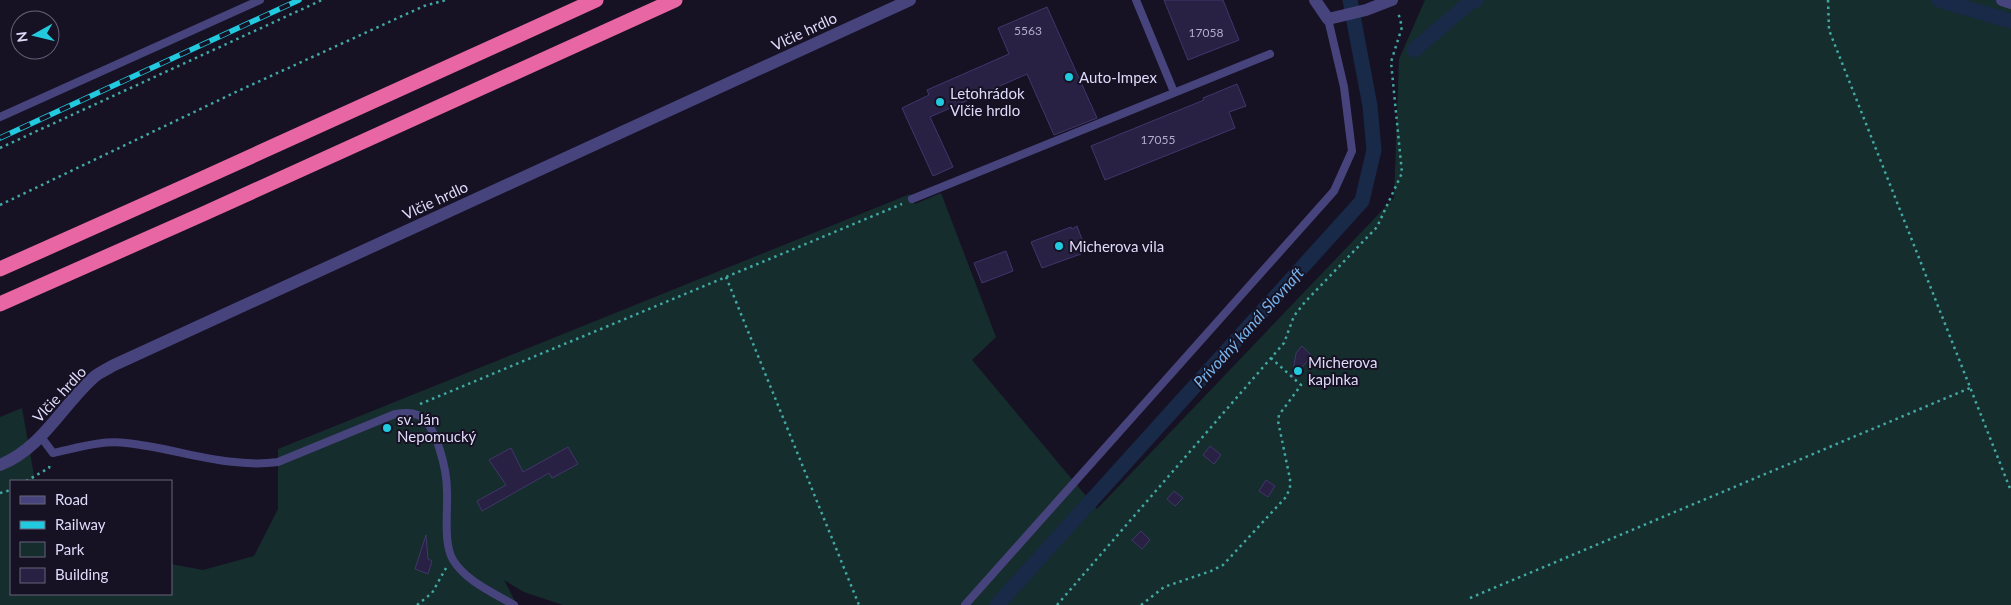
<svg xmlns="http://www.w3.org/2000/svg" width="2011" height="605" font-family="Lato,sans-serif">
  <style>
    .green { fill: #162d2d }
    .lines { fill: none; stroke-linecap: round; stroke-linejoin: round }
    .canal { stroke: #182a48; stroke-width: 15 }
    .building { fill: #282143; stroke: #41366b }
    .path { stroke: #41a8a3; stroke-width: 2.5; stroke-dasharray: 2.5 4; stroke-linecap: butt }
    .service { stroke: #47447d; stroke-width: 8 }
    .minor { stroke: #47447d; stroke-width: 12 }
    .motorway { stroke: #e966a4; stroke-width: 15 }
    .rail-casing { stroke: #21cadf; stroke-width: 5.5 }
    .rail { stroke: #161224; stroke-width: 4; stroke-dasharray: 11; stroke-linecap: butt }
    .poi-dot { fill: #21cadf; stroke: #161224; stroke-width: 2 }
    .labels { text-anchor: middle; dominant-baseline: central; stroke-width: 4; stroke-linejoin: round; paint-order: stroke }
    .number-label { font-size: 12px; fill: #b1accc }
    .street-label { font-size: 15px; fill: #dfdbfa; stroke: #161224 }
    .poi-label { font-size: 15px; fill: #dfdbfa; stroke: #161224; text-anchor: start }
    .water-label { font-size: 16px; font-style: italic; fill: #77b4ec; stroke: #161224 }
  </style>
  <rect width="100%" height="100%" fill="#161224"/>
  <!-- green -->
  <path class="green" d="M 1425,0 L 2011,0 L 2011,605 L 563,605 L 524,592 L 504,580 L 517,605 L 0,605 L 0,417 L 22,408 L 35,481 L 11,481 L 11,594 L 171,594 L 171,564 L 203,570 L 254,556 L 278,509 L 278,449 L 910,194 L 915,204 L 941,193 L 996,337 L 972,360 L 1097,509 L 1394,198 L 1399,59 Z"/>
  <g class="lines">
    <!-- canal -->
    <g class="canal">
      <path d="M 1939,0 L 2011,21"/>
      <path d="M 1414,50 L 1469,3 L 1476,0"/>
      <path d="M 997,605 L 1362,201 L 1374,150 L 1370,106 L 1350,0"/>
    </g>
  </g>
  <!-- building -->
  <g class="building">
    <path d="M 1164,0 L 1223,0 L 1239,40 L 1188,60 Z"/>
    <path d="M 1047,7 L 1097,118 L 1054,135 L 1027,74 L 930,117 L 953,167 L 933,176 L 902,108 L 929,95 L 927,90 L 1009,54 L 998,28 Z"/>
    <path d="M 1237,84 L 1246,106 L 1229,112 L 1235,128 L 1105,180 L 1091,146 L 1204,100 L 1203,98 Z"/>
    <path d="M 1077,226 L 1086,250 L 1080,252 L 1081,254 L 1042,268 L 1031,242 L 1071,227 L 1072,229 Z"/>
    <path d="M 1006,251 L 1013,271 L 982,283 L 974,263 Z"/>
    <path d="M 1302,346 L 1312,356 L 1292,378 L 1296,353 Z"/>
    <path d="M 1210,446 L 1221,455 L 1214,464 L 1203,455 Z"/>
    <path d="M 568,447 L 578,464 L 552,478 L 549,473 L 482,511 L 477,501 L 506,485 L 489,460 L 511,448 L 523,472 Z"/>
    <path d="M 1266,480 L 1275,486 L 1268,497 L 1259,491 Z"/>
    <path d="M 1174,491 L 1183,498 L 1175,506 L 1167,499 Z"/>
    <path d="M 1141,531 L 1150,540 L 1142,549 L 1132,540 Z"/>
    <path d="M 426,535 L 428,559 L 432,561 L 428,574 L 415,569 Z"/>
  </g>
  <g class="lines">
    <!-- path -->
    <g class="path">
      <path d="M 1828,0 L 1829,30 L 2011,491"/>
      <path d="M 0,148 L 322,0"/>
      <path d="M 0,205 L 238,91 L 424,6 L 446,0"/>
      <path d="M 726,277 L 859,605"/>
      <path d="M 420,404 L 902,204"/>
      <path d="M 26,481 L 49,468 L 50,464"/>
      <path d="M 0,493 L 11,490"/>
      <path d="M 1470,598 L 1970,388"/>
      <path d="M 417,605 L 432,593 L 446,568"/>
      <path d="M 1057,605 L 1271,358 L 1284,343 L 1294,316 L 1305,302 L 1377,227 L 1402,173 L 1391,62 L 1402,27 L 1398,12"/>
      <path d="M 1141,605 L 1164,587 L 1211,571 L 1223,565 L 1286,497 L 1290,488 L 1290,479 L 1278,421 L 1279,415 L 1301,385 L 1271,358"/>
    </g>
    <!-- service -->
    <g class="service">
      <path d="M 1136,0 L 1174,92"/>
      <path d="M 0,117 L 260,0"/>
      <path d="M 912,199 L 1270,54"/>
      <path d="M 41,437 L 53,453 C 77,448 101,440 126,443 C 176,448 227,469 278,462 L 395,414 C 403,413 410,412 418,415 C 437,424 447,472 447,491 C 448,511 443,543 453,560 C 466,581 492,592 514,605"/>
      <path d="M 965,605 L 1334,191 L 1352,151 L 1344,87 L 1328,19"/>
    </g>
    <!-- minor -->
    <g class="minor">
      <path d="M 1315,0 L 1328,19 L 1366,10 L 1392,0"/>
      <path d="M 2002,0 L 2011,3"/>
      <path d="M 0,465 C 42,448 61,407 93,378 C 98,373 106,370 112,366 L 910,0"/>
    </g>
    <!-- motorway -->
    <g class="motorway">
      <path d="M 0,269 L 188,185 L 596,0"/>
      <path d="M 0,304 L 203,214 L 675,0"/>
    </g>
    <!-- rail casing -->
    <g class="rail-casing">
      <path id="rail" d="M 0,138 L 299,0"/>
    </g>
    <!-- rail -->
    <use href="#rail" class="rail"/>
  </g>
  <!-- markers -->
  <g class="poi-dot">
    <circle cx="1069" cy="77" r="5"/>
    <circle cx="940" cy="102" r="5"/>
    <circle cx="1059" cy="246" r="5"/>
    <circle cx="1298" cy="371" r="5"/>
    <circle cx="387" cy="428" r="5"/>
  </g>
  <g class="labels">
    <!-- number labels -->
    <g class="number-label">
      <text x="1028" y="30">5563</text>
      <text x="1206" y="32">17058</text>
      <text x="1158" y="139">17055</text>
    </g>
    <!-- street labels -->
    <g class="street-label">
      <text transform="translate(804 31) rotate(-25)">Vlčie hrdlo</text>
      <text transform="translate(435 200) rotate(-25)">Vlčie hrdlo</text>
      <text transform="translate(59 394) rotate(-47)">Vlčie hrdlo</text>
    </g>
    <!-- poi labels -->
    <g class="poi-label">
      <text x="1079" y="77">Auto-Impex</text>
      <text x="950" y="93">Letohrádok<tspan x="950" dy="17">Vlčie hrdlo</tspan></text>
      <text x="1069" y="246">Micherova vila</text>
      <text x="1308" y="362">Micherova<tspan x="1308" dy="17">kaplnka</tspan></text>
      <text x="397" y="419">sv. Ján<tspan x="397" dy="17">Nepomucký</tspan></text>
    </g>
    <!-- water labels -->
    <g class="water-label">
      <text transform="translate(1248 327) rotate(-48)">Prívodný kanál Slovnaft</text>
    </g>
  </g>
  <!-- legend -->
  <rect x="10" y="480" width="162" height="115" fill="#161224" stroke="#66627a"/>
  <rect x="20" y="496" width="25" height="8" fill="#47447d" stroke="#66627a"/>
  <text x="55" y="505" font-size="15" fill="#dfdbfa">Road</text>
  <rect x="20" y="521" width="25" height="8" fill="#21cadf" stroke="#66627a"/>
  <text x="55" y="530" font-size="15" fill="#dfdbfa">Railway</text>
  <rect x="20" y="542" width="25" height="15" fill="#162d2d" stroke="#66627a"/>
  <text x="55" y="555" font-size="15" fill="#dfdbfa">Park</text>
  <rect x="20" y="568" width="25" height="15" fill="#282143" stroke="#66627a"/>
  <text x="55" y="580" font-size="15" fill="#dfdbfa">Building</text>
  <!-- north arrow -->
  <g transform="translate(35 35) rotate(262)"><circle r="24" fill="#161224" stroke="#66627a"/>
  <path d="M0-4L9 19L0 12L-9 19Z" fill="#21cadf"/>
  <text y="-8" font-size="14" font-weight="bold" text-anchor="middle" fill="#dfdbfa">N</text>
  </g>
</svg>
